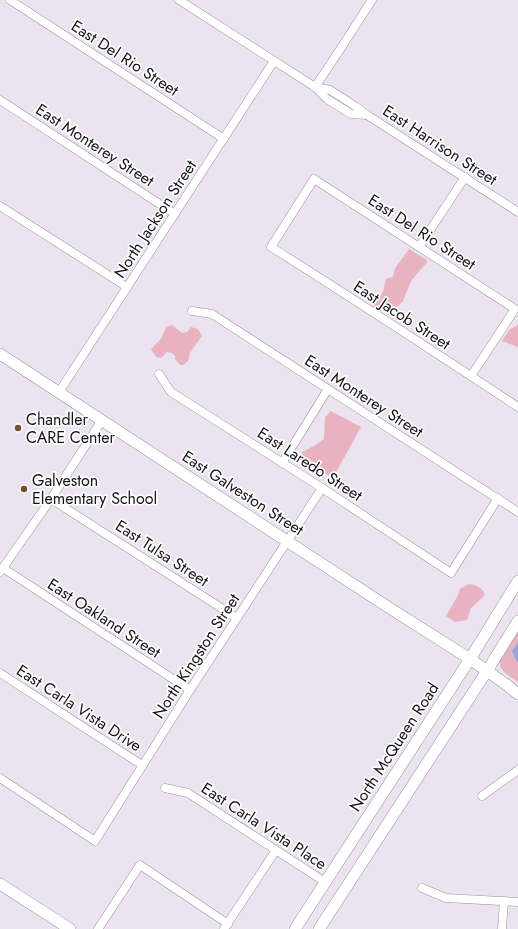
<svg xmlns="http://www.w3.org/2000/svg" width="518" height="929" font-family="Jost,sans-serif">
  <style>
    .green { fill: #e9b2c0 }
    .water { fill: #94a5db }
    .lines { fill: none; stroke-linecap: round; stroke-linejoin: round }
    .street-casing { stroke: #9a929e; stroke-width: 9 }
    .secondary-casing { stroke: #9a929e; stroke-width: 12 }
    .street { stroke: #fff; stroke-width: 8 }
    .secondary { stroke: #fff; stroke-width: 11 }
    .poi-dot { fill: #715027; stroke: #fff; stroke-width: 1.5 }
    .labels { text-anchor: middle; dominant-baseline: central; stroke-width: 3.5; stroke-linejoin: round; paint-order: stroke }
    .street-label { font-size: 16px; fill: #151216; stroke: #fff }
    .poi-label { font-size: 16px; fill: #151216; stroke: #fff; text-anchor: start }
  </style>
  <rect width="100%" height="100%" fill="#ebe3ef"/>
  <!-- green -->
  <g class="green">
    <path d="M 409,249 L 428,261 L 411,281 L 403,301 L 389,315 L 371,304 L 383,292 L 386,279 L 393,277 L 395,268 Z"/>
    <path d="M 172,325 L 182,333 L 187,332 L 191,327 L 198,329 L 202,336 L 190,353 L 188,361 L 183,365 L 180,365 L 175,359 L 175,356 L 172,353 L 167,352 L 161,358 L 156,357 L 151,349 L 161,339 L 166,327 Z"/>
    <path d="M 518,325 L 518,347 L 502,341 L 509,330 Z"/>
    <path d="M 331,411 L 361,427 L 333,478 L 303,461 L 302,452 L 314,446 L 324,439 L 325,417 Z"/>
    <path d="M 469,584 C 476,585 482,587 485,595 L 471,608 L 467,620 L 455,622 L 446,616 L 457,597 L 460,589 Z"/>
    <path d="M 518,631 L 518,682 C 511,677 497,670 500,660 Z"/>
  </g>
  <!-- water -->
  <path class="water" d="M 518,642 L 518,662 L 515,658 L 512,651 Z"/>
  <g class="lines">
    <!-- street casing -->
    <g class="street-casing">
      <g id="street">
        <path d="M 10,0 L 224,139"/>
        <path d="M 179,0 L 315,87 L 327,99 L 351,114 L 367,115"/>
        <path d="M 315,87 L 330,90 L 355,106 L 367,115 L 518,212"/>
        <path d="M 315,87 L 341,48 L 372,0"/>
        <path d="M 0,100 L 175,214"/>
        <path d="M 0,206 L 127,287"/>
        <path d="M 419,247 L 465,177"/>
        <path d="M 192,311 L 212,314 L 518,512"/>
        <path d="M 159,374 L 171,392 L 322,488 L 451,573 L 498,498"/>
        <path d="M 471,376 L 515,309 L 314,179 L 271,247 C 354,299 436,353 518,407"/>
        <path d="M 59,392 L 274,61"/>
        <path d="M 282,463 L 328,389"/>
        <path d="M 51,499 L 237,618"/>
        <path d="M 3,568 L 190,690"/>
        <path d="M 0,572 L 51,499 L 102,420"/>
        <path d="M 0,673 L 142,765"/>
        <path d="M 0,778 L 95,841 L 190,690 L 322,488"/>
        <path d="M 165,788 L 188,793 L 325,882"/>
        <path d="M 482,796 L 518,770"/>
        <path d="M 422,888 L 446,898 L 518,902"/>
        <path d="M 98,929 L 140,865 L 228,924"/>
        <path d="M 224,929 L 276,850"/>
        <path d="M 502,929 L 504,901"/>
      </g>
    </g>
    <!-- secondary casing -->
    <g class="secondary-casing">
      <g id="secondary">
        <path d="M 0,354 L 388,607 L 470,659 L 507,685 L 518,694"/>
        <path d="M 0,884 L 70,929"/>
        <path d="M 295,929 L 470,659 L 518,581"/>
        <path d="M 319,929 L 487,671 L 518,621"/>
      </g>
    </g>
    <!-- street -->
    <use href="#street" class="street"/>
    <!-- secondary -->
    <use href="#secondary" class="secondary"/>
  </g>
  <!-- markers -->
  <g class="poi-dot">
    <circle cx="18" cy="428" r="4"/>
    <circle cx="24" cy="489" r="4"/>
  </g>
  <g class="labels">
    <!-- street labels -->
    <g class="street-label">
      <text transform="translate(125 58) rotate(33)">East Del Rio Street</text>
      <text transform="translate(95 145) rotate(33)">East Monterey Street</text>
      <text transform="translate(440 145) rotate(33)">East Harrison Street</text>
      <text transform="translate(155 219) rotate(-57)">North Jackson Street</text>
      <text transform="translate(422 232) rotate(33)">East Del Rio Street</text>
      <text transform="translate(402 315) rotate(33)">East Jacob Street</text>
      <text transform="translate(364 396) rotate(33)">East Monterey Street</text>
      <text transform="translate(310 464) rotate(33)">East Laredo Street</text>
      <text transform="translate(243 493) rotate(33)">East Galveston Street</text>
      <text transform="translate(162 553) rotate(33)">East Tulsa Street</text>
      <text transform="translate(104 618) rotate(33)">East Oakland Street</text>
      <text transform="translate(196 656) rotate(-57)">North Kingston Street</text>
      <text transform="translate(79 708) rotate(33)">East Carla Vista Drive</text>
      <text transform="translate(394 747) rotate(-57)">North McQueen Road</text>
      <text transform="translate(264 826) rotate(33)">East Carla Vista Place</text>
    </g>
    <!-- poi labels -->
    <g class="poi-label">
      <text x="26" y="419">Chandler<tspan x="26" dy="18">CARE Center</tspan></text>
      <text x="32" y="480">Galveston<tspan x="32" dy="18">Elementary School</tspan></text>
    </g>
  </g>
</svg>
